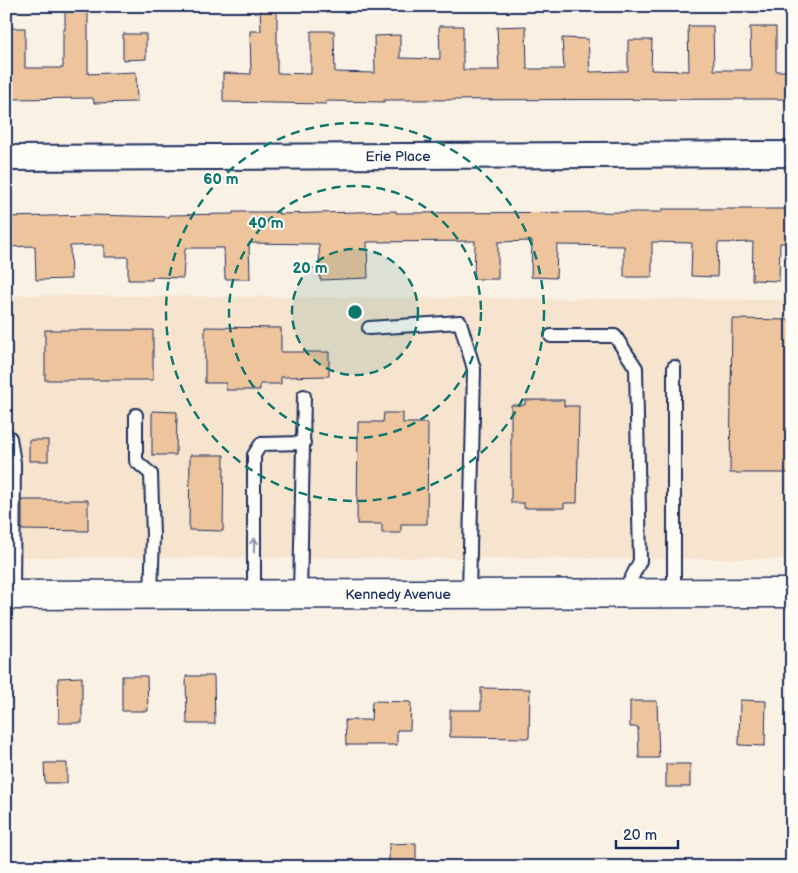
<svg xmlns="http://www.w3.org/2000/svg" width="798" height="873" font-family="'Balsamiq Sans',sans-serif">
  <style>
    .built { fill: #f6e4cf }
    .building { fill: #eec49d; stroke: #1b2f5e }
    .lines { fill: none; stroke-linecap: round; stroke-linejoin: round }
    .lane-casing { stroke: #1b2f5e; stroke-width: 16 }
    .street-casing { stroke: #1b2f5e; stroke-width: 28 }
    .secondary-casing { stroke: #1b2f5e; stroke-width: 31 }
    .lane { stroke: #fdfcf7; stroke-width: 12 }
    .street { stroke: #fdfcf7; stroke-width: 24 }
    .secondary { stroke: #fdfcf7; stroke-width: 28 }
    .oneway { stroke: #8c96aa }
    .ring { fill: none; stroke: #0f766e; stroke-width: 2.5; stroke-dasharray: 9 6 }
    .labels { text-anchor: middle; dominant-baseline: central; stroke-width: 4; stroke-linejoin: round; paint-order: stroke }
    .street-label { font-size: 14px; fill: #1b2f5e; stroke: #fdfcf7 }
    .centre { fill: #0f766e; stroke: #fdfcf7; stroke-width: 2.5 }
    .ring-label { font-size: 15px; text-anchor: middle; font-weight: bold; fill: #0f766e; stroke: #fdfcf7; stroke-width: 4; stroke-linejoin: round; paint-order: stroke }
  </style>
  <rect width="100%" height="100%" fill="#faf1e5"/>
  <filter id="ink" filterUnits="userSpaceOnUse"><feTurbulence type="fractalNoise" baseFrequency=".02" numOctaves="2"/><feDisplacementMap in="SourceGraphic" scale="10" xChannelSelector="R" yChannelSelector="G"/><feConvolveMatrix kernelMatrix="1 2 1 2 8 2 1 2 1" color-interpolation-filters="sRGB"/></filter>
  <g filter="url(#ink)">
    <!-- built -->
    <path class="built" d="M 6,295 L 792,300 L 792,559 L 6,557 Z"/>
    <!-- building -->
    <g class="building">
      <path d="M 65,6 L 88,6 L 88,74 L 136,72 L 137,102 L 94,103 L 93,98 L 6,99 L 6,28 L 25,28 L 25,68 L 63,68 L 63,30 L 65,30 Z"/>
      <path d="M 260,6 L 277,6 L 277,73 L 311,74 L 311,31 L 334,31 L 335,72 L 375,73 L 374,36 L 400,35 L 400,58 L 440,59 L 439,26 L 463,26 L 463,70 L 499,70 L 497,27 L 526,26 L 527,69 L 564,69 L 562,38 L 588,39 L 590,72 L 628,71 L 628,40 L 652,40 L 651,70 L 689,71 L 688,26 L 713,26 L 714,70 L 751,70 L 750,27 L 776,27 L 776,71 L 792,71 L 792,99 L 384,100 L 384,102 L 326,101 L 326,104 L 223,102 L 223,73 L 251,74 L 250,31 L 261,31 Z"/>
      <path d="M 123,34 L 146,34 L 146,59 L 123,60 Z"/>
      <path d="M 662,209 L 792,209 L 792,243 L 780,243 L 779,281 L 752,280 L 753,242 L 718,243 L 717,277 L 691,276 L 692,243 L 652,242 L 652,277 L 624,277 L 624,246 L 557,245 L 556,278 L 531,277 L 532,241 L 498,242 L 498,279 L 474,279 L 475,241 L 367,242 L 368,278 L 320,280 L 319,244 L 249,243 L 250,279 L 225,279 L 224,248 L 185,248 L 183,278 L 152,277 L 152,280 L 128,280 L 128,257 L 104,257 L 104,245 L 70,246 L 71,279 L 36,280 L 35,246 L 6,247 L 6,217 L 92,215 L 169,217 L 169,215 L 233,214 L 233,212 L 279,212 L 278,214 L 396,211 L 396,213 L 662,212 Z"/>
      <path d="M 732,319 L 791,320 L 790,473 L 730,473 Z"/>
      <path d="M 205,327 L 281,328 L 281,352 L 329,352 L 329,376 L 281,377 L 281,384 L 260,384 L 260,390 L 226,390 L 226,383 L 205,383 Z"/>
      <rect x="45" y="330" width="108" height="50"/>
      <path d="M 525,400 L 564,400 L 564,406 L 579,406 L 577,503 L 564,503 L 564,508 L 524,508 L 524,503 L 511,503 L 511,405 L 525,405 Z"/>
      <path d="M 152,411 L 177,412 L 176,455 L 152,455 Z"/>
      <path d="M 384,413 L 403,413 L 403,423 L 428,423 L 427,524 L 401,524 L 401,533 L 382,533 L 382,524 L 357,524 L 358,422 L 383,422 Z"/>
      <rect x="29" y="440" width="19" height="21"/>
      <path d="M 190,455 L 224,455 L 223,531 L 189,530 Z"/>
      <path d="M 22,500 L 88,500 L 88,531 L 22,530 Z"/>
      <path d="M 122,676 L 147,676 L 148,711 L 122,711 Z"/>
      <path d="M 186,676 L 214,676 L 215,724 L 187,724 Z"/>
      <path d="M 82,677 L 82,723 L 59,723 L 58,678 Z"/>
      <path d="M 481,688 L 530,689 L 529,738 L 450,737 L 450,710 L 481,710 Z"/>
      <path d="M 740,700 L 766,701 L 765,746 L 739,745 Z"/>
      <path d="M 372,701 L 411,702 L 410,730 L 397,730 L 397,745 L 346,745 L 345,720 L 371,720 Z"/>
      <path d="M 630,701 L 657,701 L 659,758 L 639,758 L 638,727 L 630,727 Z"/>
      <path d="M 44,763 L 67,763 L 67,783 L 45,783 Z"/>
      <rect x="666" y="764" width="24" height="23"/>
      <path d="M 416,843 L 416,867 L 389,867 L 389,844 Z"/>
    </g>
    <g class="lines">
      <!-- lane casing -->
      <g class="lane-casing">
        <g id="lane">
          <path d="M 369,328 L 460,322 L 474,369 L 469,594"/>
          <path d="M 551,336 L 615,336 L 636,368 L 640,561 L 624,593"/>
          <path d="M 136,415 L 136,461 L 151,474 L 153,536 L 151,594"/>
          <path d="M 6,435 L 10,438 L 14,463 L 13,595"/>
          <path d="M 674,593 L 674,367"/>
          <path d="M 254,594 L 254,455 L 261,444 L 304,443"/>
          <path d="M 300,594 L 304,396"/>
        </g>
      </g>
      <!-- street casing -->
      <g class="street-casing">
        <g id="street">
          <path id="s1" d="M 6,158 L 792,154"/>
        </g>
      </g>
      <!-- secondary casing -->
      <g class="secondary-casing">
        <g id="secondary">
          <path id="s2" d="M 6,595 L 792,593"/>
        </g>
      </g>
      <!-- lane -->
      <use href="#lane" class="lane"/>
      <!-- street -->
      <use href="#street" class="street"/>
      <!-- secondary -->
      <use href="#secondary" class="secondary"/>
    </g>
    <!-- one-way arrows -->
    <defs><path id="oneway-shaft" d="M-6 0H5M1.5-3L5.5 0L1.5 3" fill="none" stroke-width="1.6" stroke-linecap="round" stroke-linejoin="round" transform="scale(1.25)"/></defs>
    <use class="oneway" href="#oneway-shaft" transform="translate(254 545) rotate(-90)"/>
  </g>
  <!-- distance rings -->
  <circle cx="355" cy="312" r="63" fill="#0f766e" fill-opacity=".12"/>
  <g class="ring">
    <circle cx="355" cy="312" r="63"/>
    <circle cx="355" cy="312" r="126"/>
    <circle cx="355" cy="312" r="189"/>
  </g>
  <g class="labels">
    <!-- street labels -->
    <g class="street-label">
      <text stroke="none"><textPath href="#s1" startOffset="392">Erie Place</textPath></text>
      <text stroke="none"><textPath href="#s2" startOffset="392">Kennedy Avenue</textPath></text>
    </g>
  </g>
  <circle cx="355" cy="312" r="8" class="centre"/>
  <g class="ring-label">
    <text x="221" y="184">60 m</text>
    <text x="266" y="228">40 m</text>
    <text x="310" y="273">20 m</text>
  </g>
  <!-- margin -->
  <rect width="798" height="873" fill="none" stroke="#fdfcf7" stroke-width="25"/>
  <rect x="12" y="12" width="773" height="848" fill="none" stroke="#1b2f5e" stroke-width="2" filter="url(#ink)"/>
  <!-- scale -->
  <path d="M616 840v8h62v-8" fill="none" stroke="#1b2f5e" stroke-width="2.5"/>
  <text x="623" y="840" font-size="15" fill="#1b2f5e" stroke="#fdfcf7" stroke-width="4" paint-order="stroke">20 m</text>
</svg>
